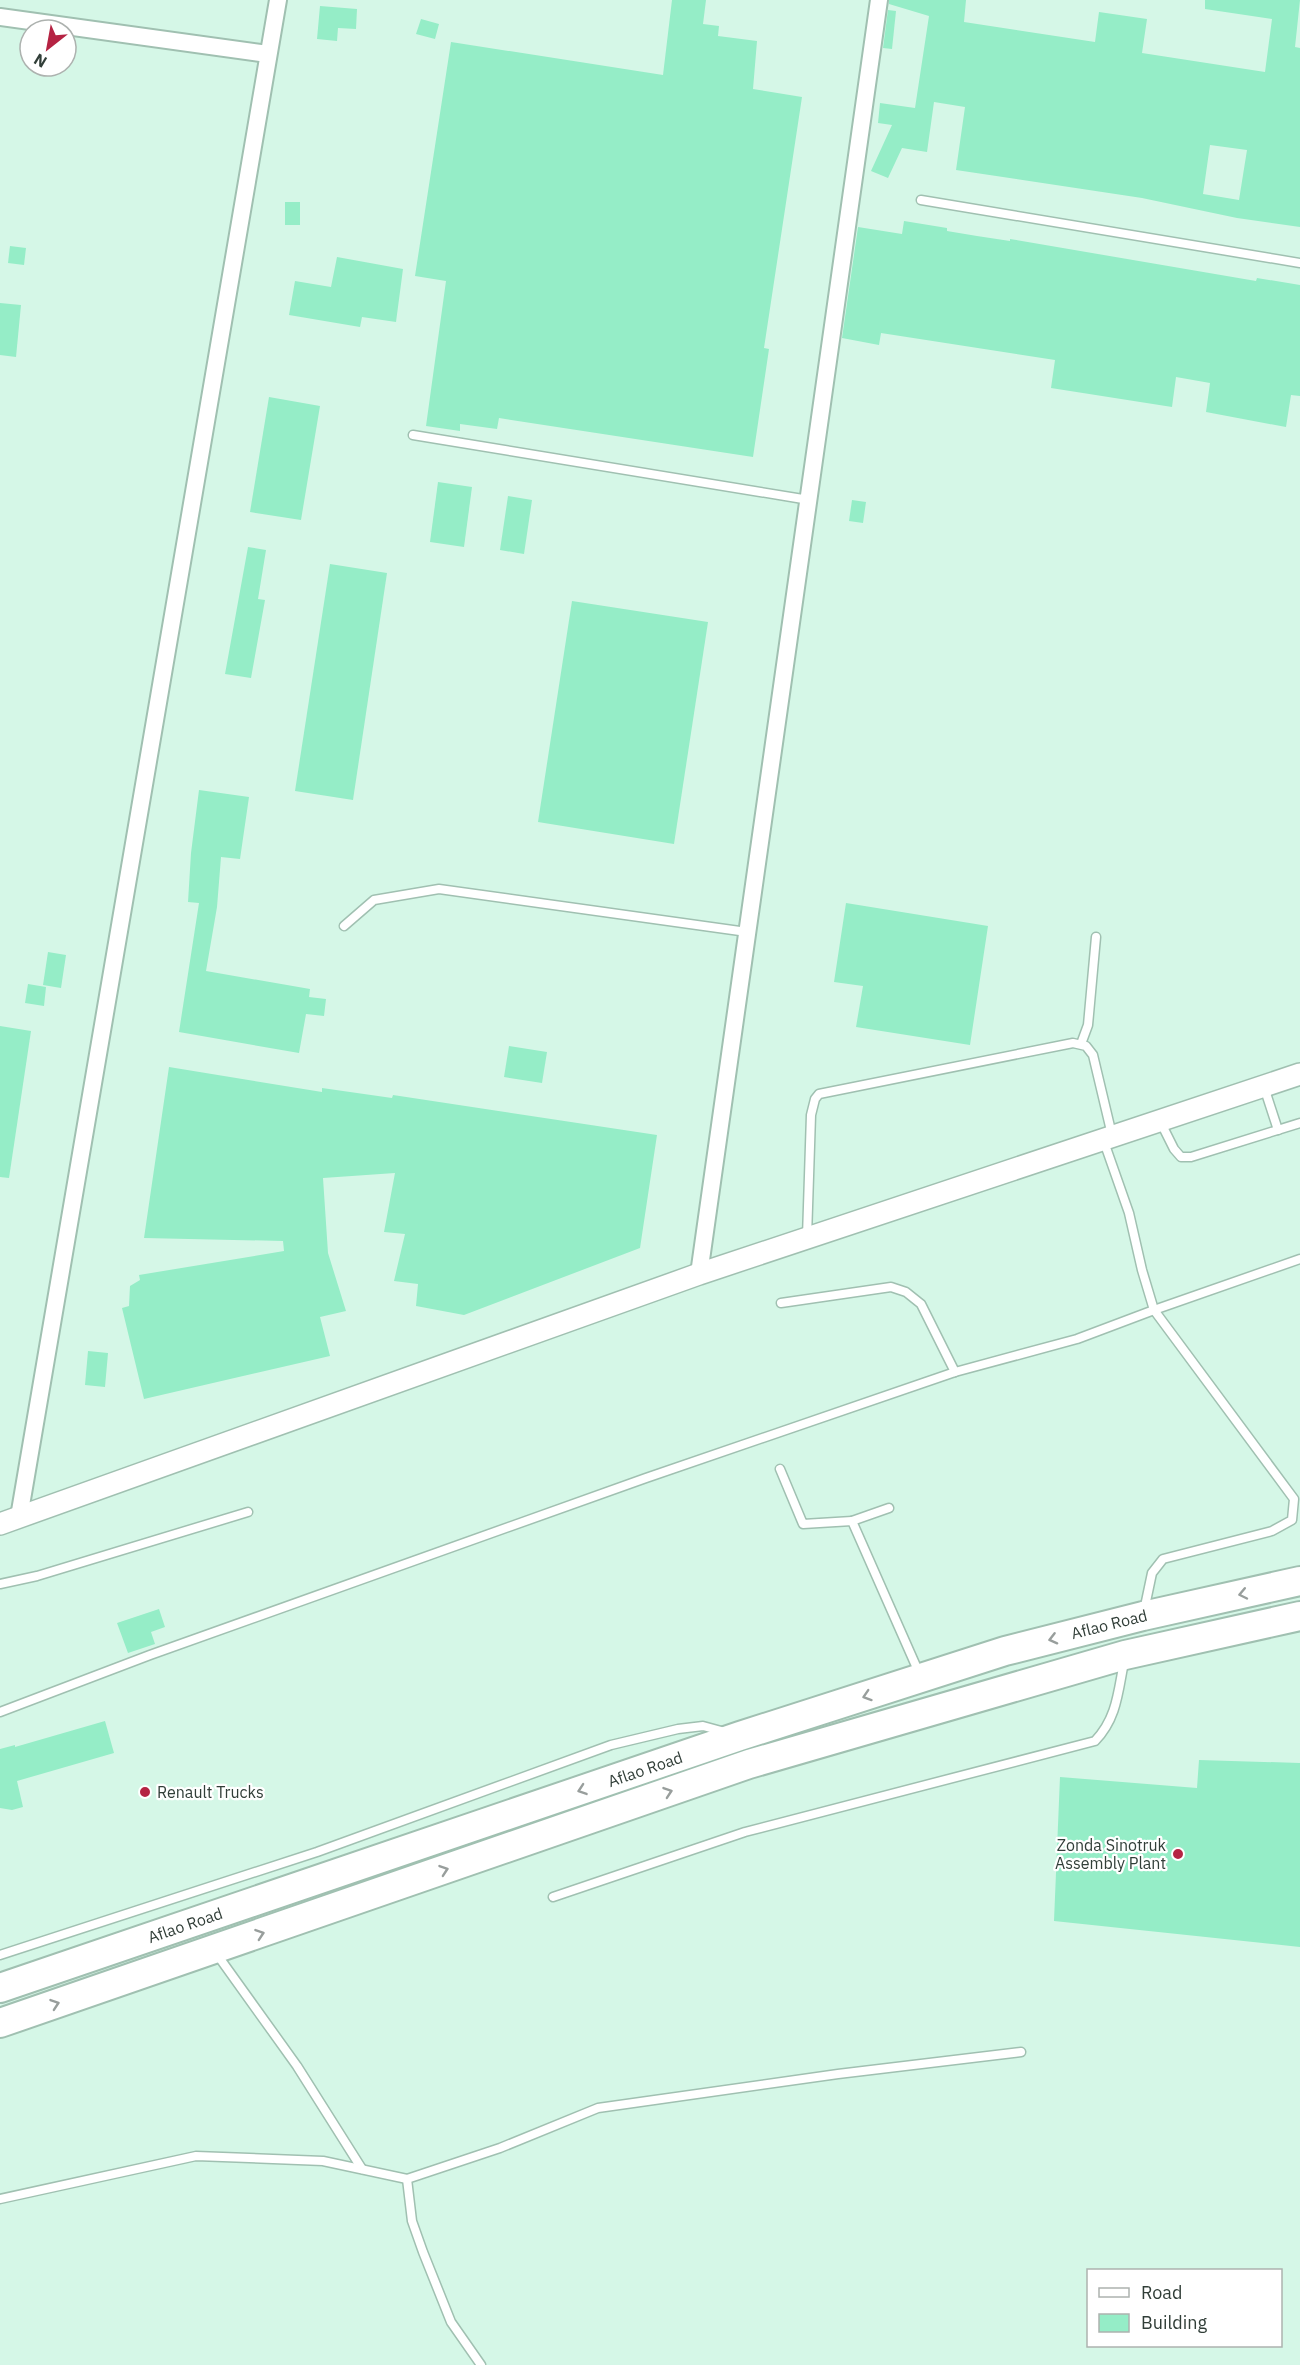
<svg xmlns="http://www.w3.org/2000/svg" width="1300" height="2365" font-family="'IBM Plex Sans',sans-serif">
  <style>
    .building { fill: #95edc7; fill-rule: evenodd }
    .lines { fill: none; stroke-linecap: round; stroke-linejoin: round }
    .service-casing { stroke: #a0c0b1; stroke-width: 11 }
    .minor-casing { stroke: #a0c0b1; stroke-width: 20 }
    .tertiary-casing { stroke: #a0c0b1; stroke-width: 24 }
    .trunk-casing { stroke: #a0c0b1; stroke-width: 32 }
    .service { stroke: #fff; stroke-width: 8 }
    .minor { stroke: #fff; stroke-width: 16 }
    .tertiary { stroke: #fff; stroke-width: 21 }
    .trunk { stroke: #fff; stroke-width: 28 }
    .oneway { stroke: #989e9c }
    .poi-dot { fill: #b52343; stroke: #fff; stroke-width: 2 }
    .labels { text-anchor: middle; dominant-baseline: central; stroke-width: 4.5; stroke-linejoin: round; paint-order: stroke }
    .street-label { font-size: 16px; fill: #313e38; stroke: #fff }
    .poi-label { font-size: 16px; fill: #313e38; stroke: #fff; text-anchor: start }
  </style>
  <rect width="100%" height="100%" fill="#d5f7e7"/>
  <!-- building -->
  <g class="building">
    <path d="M 672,0 L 706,0 L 703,24 L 719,26 L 718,36 L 757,41 L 753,89 L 802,97 L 764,348 L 769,349 L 753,457 L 499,418 L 497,429 L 460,424 L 460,431 L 426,426 L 446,281 L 415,276 L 451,42 L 663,75 Z"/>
    <path d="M 889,0 L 966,0 L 964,22 L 1095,42 L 1099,12 L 1147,19 L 1142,53 L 1265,72 L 1272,19 L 1205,9 L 1205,0 L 1300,0 L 1295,47 L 1300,48 L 1300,227 L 1237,218 L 1142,198 L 956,170 L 965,107 L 934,102 L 927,152 L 902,148 L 888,178 L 871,171 L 892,125 L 878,123 L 880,103 L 915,108 L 929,16 L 889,4 ZM 1210,145 L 1247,150 L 1239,200 L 1203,194 Z"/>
    <path d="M 320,6 L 357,9 L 356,29 L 338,28 L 337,41 L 317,39 Z"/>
    <path d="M 888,10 L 896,11 L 892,49 L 883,48 Z"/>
    <path d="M 421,19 L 439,24 L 435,39 L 416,34 Z"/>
    <rect x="285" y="202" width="15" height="23"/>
    <path d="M 904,221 L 947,228 L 947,231 L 977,236 L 1010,241 L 1010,239 L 1256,281 L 1257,278 L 1300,285 L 1300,396 L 1291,395 L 1286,427 L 1206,412 L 1210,383 L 1176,377 L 1172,407 L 1051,388 L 1055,360 L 881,333 L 879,345 L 842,338 L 858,227 L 902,234 Z"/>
    <path d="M 10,246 L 26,248 L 24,265 L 8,263 Z"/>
    <path d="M 337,257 L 403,269 L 396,322 L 362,317 L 360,327 L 289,315 L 295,281 L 331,287 Z"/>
    <path d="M 0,303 L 21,305 L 16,357 L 0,355 Z"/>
    <path d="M 269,397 L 320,406 L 301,520 L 250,512 Z"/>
    <path d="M 438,482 L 472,487 L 464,547 L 430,542 Z"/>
    <path d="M 508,496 L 532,500 L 524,554 L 500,550 Z"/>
    <path d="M 852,500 L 866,502 L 863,523 L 849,521 Z"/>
    <path d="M 248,547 L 266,550 L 258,599 L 265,600 L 251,678 L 225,674 Z"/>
    <path d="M 330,564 L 387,573 L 353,800 L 295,791 Z"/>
    <path d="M 572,601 L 708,622 L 674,844 L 538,822 Z"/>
    <path d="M 199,790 L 249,797 L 240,859 L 221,857 L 217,907 L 206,971 L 310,989 L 309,997 L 326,999 L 324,1016 L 306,1014 L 299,1053 L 179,1032 L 199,903 L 188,902 L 191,853 Z"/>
    <path d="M 846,903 L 988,926 L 970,1045 L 856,1027 L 863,986 L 834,982 Z"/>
    <path d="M 48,952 L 66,955 L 61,988 L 43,985 Z"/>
    <path d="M 28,984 L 46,987 L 44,1006 L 25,1003 Z"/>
    <path d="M 0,1026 L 31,1031 L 9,1178 L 0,1177 Z"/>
    <path d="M 509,1046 L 547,1052 L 542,1083 L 504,1077 Z"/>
    <path d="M 169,1067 L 322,1092 L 322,1088 L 392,1098 L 393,1095 L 657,1135 L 640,1248 L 464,1315 L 416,1306 L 418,1284 L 394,1281 L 405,1234 L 384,1232 L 395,1173 L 323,1178 L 328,1253 L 346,1311 L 320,1317 L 330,1356 L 144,1399 L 122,1308 L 129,1306 L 130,1286 L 140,1280 L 139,1275 L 284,1251 L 283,1241 L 144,1238 Z"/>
    <path d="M 88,1351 L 108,1353 L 105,1387 L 85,1385 Z"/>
    <path d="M 159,1609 L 165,1627 L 151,1632 L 155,1644 L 128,1653 L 117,1623 Z"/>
    <path d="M 105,1721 L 114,1753 L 17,1781 L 23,1807 L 12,1810 L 0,1808 L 0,1749 L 15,1745 L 15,1747 Z"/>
    <path d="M 1199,1760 L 1300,1763 L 1300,1947 L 1054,1921 L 1060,1777 L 1197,1788 Z"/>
  </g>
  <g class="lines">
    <!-- service casing -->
    <g class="service-casing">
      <g id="service">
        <path d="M 921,200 L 1300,263"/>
        <path d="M 413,435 L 809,500"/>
        <path d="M 344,926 L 374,900 L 439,889 L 747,932"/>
        <path d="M 1081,1044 L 1088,1025 L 1096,937"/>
        <path d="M 1264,1087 L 1278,1130"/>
        <path d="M 1160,1121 L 1174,1149 L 1181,1157 L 1191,1157 L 1300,1123"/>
        <path d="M 807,1237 L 811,1115 L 815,1099 L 819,1094 L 1073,1043 L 1086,1046 L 1093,1055 L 1112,1135"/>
        <path d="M 781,1303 L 891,1287 L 906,1292 L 921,1304 L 955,1372"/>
        <path d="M 780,1469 L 803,1524 L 852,1521 L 920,1675"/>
        <path d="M 852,1521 L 889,1508"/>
        <path d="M 0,1584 L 37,1576 L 248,1512"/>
        <path d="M 1144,1611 L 1152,1573 L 1163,1559 L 1272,1531 L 1292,1520 L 1294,1499 L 1154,1310 L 1300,1259"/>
        <path d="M 0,1712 L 150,1655 L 646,1478 L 955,1372 L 1077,1339 L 1154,1310 L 1142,1270 L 1129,1213 L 1103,1139"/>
        <path d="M 553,1897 L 745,1832 L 1095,1741 C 1117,1718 1118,1692 1124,1662"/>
        <path d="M 216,1953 L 297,2066 L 362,2169"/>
        <path d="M 0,1955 L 317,1852 L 611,1745 L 678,1729 L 703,1726 L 725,1732"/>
        <path d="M 0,2199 L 196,2156 L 323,2161 L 407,2179"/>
        <path d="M 481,2365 L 451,2322 L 423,2252 L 412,2221 L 407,2179 L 500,2148 L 598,2108 L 838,2074 L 1021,2052"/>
      </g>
    </g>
    <!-- minor casing -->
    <g class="minor-casing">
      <g id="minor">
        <path d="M 0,17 L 268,54"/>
        <path d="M 699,1274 L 879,0"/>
        <path d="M 19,1517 L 278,0"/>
      </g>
    </g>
    <!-- tertiary casing -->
    <g class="tertiary-casing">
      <path id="tertiary" d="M 0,1524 L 699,1274 L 1300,1074"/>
    </g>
    <!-- trunk casing -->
    <g class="trunk-casing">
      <g id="trunk">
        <path d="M 0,1988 L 740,1736 L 1005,1651 L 1143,1616 L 1300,1581"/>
        <path d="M 0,2023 L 749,1764 L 1125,1655 L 1300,1616"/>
      </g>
    </g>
    <!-- service -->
    <use href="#service" class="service"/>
    <!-- minor -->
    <use href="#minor" class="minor"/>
    <!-- tertiary -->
    <use href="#tertiary" class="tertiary"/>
    <!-- trunk -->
    <use href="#trunk" class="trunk"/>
  </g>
  <!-- one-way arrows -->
  <defs><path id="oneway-chevron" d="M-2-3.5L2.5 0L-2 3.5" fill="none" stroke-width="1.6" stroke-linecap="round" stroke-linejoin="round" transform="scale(1.5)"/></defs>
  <g class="oneway">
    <use href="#oneway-chevron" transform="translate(1243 1594) rotate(168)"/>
    <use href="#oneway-chevron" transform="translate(1053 1639) rotate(166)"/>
    <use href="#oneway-chevron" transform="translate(867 1696) rotate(162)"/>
    <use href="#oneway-chevron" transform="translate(582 1790) rotate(161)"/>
    <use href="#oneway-chevron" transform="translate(668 1792) rotate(-19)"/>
    <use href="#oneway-chevron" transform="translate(444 1870) rotate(-19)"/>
    <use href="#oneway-chevron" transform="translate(260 1934) rotate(-19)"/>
    <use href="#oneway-chevron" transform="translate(55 2004) rotate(-19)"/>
  </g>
  <!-- markers -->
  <g class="poi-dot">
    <circle cx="145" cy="1792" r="6"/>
    <circle cx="1178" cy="1854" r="6"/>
  </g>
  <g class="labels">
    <!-- street labels -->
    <g class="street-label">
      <text transform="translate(1109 1624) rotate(-14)">Aflao Road</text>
      <text transform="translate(645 1769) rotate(-19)">Aflao Road</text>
      <text transform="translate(185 1925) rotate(-19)">Aflao Road</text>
    </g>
    <!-- poi labels -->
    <g class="poi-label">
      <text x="157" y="1792">Renault Trucks</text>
      <text x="1166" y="1845" text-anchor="end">Zonda Sinotruk<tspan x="1166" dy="18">Assembly Plant</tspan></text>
    </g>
  </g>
  <!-- legend -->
  <rect x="1087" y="2269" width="195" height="78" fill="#ffffff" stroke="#adb2af" stroke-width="1.5"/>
  <rect x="1099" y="2288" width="30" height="9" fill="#ffffff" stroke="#adb2af" stroke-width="1.5"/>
  <text x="1141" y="2299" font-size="18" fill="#313e38">Road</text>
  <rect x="1099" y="2314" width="30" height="18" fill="#95edc7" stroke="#adb2af" stroke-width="1.5"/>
  <text x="1141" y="2329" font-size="18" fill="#313e38">Building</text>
  <!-- north arrow -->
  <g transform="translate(48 48) rotate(211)"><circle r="28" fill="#ffffff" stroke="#adb2af" stroke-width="1.5"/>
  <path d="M0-4.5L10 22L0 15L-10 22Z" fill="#b52343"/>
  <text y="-9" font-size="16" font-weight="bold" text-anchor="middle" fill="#313e38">N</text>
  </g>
</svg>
